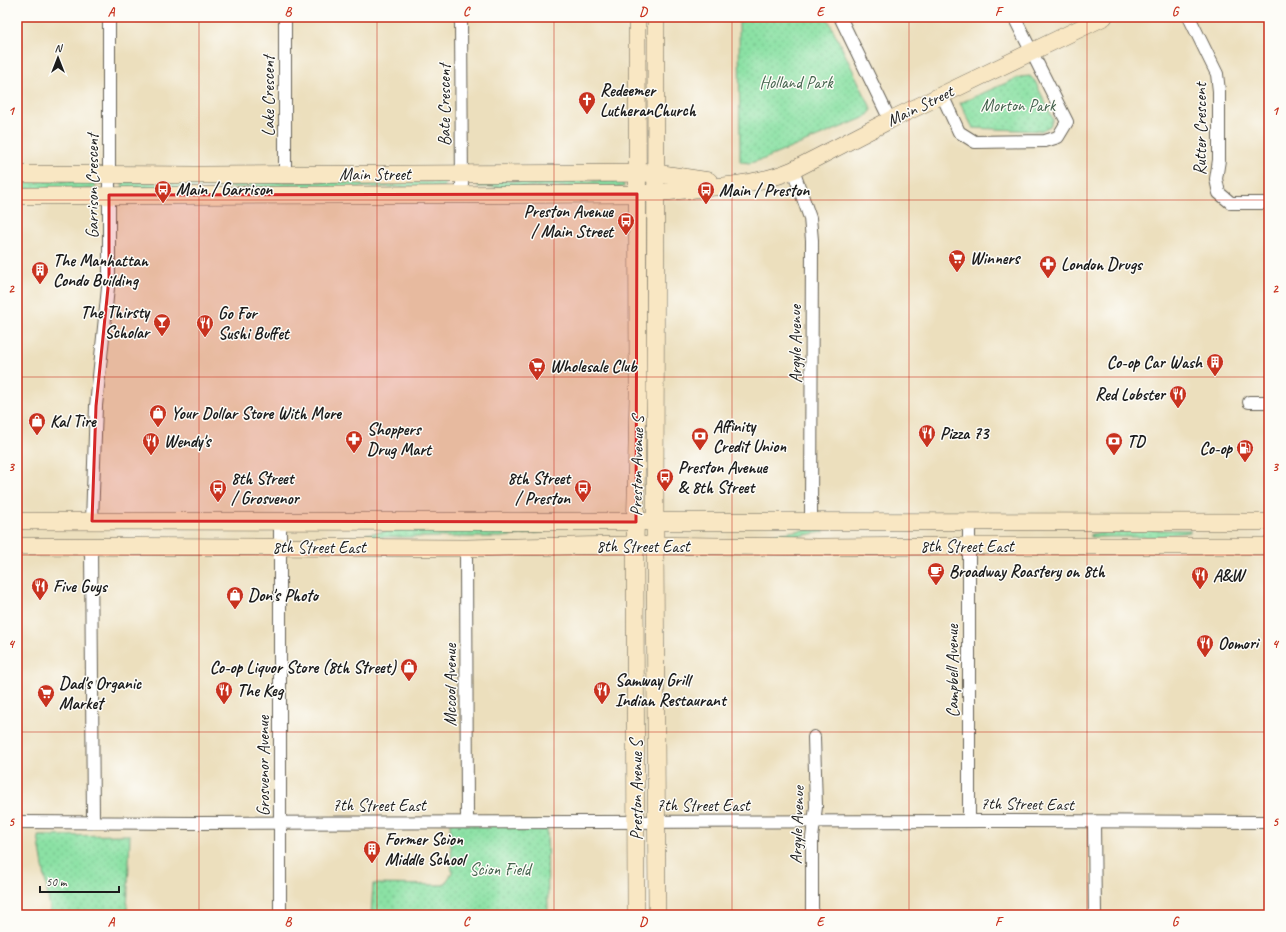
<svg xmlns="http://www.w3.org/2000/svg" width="1286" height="932" font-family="Caveat,sans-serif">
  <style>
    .green { fill: url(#green-dots); stroke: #547e60 }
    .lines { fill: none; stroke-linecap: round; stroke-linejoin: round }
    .street-casing { stroke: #656054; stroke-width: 14 }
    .secondary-casing { stroke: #656054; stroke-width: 18 }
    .street { stroke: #fff; stroke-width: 12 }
    .secondary { stroke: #f9e7c3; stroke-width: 17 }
    .marked { fill: #d62828; fill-opacity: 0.2; stroke: #d62828; stroke-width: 3; stroke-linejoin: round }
    .grid { fill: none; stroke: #c8321e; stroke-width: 1; stroke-opacity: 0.55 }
    .labels { text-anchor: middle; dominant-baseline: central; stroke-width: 3; stroke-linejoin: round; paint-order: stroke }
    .park-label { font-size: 17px; fill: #43614c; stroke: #fdfcf7 }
    .poi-label { font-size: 17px; font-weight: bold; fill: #1c1c1c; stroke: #fdfcf7; text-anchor: start }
    .street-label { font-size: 17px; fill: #1c1c1c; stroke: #fdfcf7 }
    .neatline { fill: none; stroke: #c8321e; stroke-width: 1.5 }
    .grid-label { font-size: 13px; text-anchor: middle; font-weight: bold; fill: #c8321e }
  </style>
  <defs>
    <pattern id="green-dots" width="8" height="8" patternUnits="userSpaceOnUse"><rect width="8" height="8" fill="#8be1a4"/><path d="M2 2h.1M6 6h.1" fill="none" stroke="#77c08d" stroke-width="1.8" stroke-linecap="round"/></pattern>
  </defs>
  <rect width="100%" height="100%" fill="#fdfcf7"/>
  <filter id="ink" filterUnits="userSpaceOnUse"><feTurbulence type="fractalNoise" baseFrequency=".025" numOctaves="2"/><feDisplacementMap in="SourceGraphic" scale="8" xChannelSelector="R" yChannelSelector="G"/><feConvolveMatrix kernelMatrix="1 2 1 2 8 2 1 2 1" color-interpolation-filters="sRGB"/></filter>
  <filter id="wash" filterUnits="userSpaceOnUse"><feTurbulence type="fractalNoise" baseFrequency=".012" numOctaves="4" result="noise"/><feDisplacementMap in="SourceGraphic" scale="16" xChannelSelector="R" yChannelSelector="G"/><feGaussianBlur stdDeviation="0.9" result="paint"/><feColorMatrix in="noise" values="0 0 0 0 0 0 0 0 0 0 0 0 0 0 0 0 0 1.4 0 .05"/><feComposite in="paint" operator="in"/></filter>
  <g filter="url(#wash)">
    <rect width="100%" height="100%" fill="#ecdfbd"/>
    <!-- green -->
    <g class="green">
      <path d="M 739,17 L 827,17 L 872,110 L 866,117 L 764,159 L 750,163 L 740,162 Z"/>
      <path d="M 1030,76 L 1035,81 L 1053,119 L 1050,126 L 1041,131 L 973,128 L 960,103 L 1020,77 Z"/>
      <path d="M 17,181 L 94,181 L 96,187 L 94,189 L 17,189 Z"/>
      <path d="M 478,181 L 623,181 L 624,187 L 478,187 Z"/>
      <path d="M 122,182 L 445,182 L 445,187 L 123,188 Z"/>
      <path d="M 404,529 L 545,529 L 545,532 L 501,537 L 366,537 L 366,534 Z"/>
      <path d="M 803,530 L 824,530 L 824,532 L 785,538 L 768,537 L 769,535 Z"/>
      <path d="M 1121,530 L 1190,530 L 1190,532 L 1152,537 L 1091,537 L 1091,534 Z"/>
      <path d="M 450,822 L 547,822 L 548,915 L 371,915 L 373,884 L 444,885 L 452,873 Z"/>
      <path d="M 130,835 L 127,915 L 51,915 L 38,836 Z"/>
    </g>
  </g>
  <g filter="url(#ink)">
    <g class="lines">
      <!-- street casing -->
      <g class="street-casing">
        <g id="street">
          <path d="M 461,17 L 462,194"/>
          <path d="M 840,17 L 890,120"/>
          <path d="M 1189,17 L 1217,74 L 1219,91 L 1219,160 L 1216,179 L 1219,193 L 1231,203 L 1269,203"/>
          <path d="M 942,95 L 959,132 L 975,142 L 1045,141 L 1058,137 L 1067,122 L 1014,17"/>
          <path d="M 793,170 L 810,218 L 812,240 L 811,522"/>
          <path d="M 285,175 L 285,17"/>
          <path d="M 1249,402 L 1269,402"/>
          <path d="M 92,521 L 96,406 L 109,278 L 109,17"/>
          <path d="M 280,521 L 280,915"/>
          <path d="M 969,521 L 969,821"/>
          <path d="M 91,546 L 93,822"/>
          <path d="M 466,548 L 467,822"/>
          <path d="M 17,822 L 196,823 L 990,821 L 1269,822"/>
          <path d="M 1094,822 L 1095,915"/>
          <path d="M 812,915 L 812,838 L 816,807 L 814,737"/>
        </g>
      </g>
      <!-- secondary casing -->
      <g class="secondary-casing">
        <g id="secondary">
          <path d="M 656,17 L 655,545 L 657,915"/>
          <path d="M 17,174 L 198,175 L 656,173 L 709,181"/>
          <path d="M 17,196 L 637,194 C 660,193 683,190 705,188 C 735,185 765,182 793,170 L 890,120 L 1104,17"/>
          <path d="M 17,521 L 1269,522"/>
          <path d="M 17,546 L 466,548 L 626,545 L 817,547 L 969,546 L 1269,546"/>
          <path d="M 636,915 L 635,545 L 638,394 L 637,17"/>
        </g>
      </g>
      <!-- street -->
      <use href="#street" class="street"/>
      <!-- secondary -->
      <use href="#secondary" class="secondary"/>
    </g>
  </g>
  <!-- marked area -->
  <path class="marked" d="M 637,194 L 636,522 L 92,521 L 96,406 L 109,278 L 109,195 Z"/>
  <!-- grid -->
  <path class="grid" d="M 199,17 L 199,915M 377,17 L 377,915M 554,17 L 554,915M 732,17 L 732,915M 909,17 L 909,915M 1087,17 L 1087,915M 17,200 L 1269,200M 17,377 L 1269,377M 17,555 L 1269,555M 17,732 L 1269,732"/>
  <!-- icons -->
  <defs>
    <g id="church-pin" transform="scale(0.9)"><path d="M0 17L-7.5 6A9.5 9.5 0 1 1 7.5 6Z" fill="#c8321e" stroke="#fdfcf7"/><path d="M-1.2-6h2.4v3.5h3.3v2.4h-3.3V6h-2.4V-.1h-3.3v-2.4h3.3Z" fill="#fff"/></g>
    <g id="bus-pin" transform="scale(0.9)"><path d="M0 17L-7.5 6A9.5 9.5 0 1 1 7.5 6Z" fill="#c8321e" stroke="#fdfcf7"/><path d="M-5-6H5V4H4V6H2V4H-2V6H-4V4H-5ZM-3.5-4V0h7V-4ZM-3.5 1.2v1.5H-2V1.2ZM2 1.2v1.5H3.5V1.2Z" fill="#fff"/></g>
    <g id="supermarket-pin" transform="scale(0.9)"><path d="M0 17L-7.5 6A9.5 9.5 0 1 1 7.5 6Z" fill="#c8321e" stroke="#fdfcf7"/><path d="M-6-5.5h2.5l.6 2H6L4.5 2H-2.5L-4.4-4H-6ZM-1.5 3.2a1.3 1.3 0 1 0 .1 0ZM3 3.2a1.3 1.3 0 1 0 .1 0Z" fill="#fff"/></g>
    <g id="pharmacy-pin" transform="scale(0.9)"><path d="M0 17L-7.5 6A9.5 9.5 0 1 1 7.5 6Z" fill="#c8321e" stroke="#fdfcf7"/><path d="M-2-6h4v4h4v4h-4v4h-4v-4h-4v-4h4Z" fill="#fff"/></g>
    <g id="building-pin" transform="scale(0.9)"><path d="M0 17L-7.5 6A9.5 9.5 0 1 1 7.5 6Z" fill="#c8321e" stroke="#fdfcf7"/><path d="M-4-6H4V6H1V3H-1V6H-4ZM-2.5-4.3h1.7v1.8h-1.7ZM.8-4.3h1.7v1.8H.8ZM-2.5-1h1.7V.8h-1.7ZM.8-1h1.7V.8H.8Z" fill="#fff"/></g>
    <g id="bar-pin" transform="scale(0.9)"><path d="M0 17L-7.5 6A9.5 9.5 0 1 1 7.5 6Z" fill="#c8321e" stroke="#fdfcf7"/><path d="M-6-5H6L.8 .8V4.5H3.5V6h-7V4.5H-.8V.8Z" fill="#fff"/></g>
    <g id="restaurant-pin" transform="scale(0.9)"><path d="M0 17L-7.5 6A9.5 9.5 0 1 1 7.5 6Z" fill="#c8321e" stroke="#fdfcf7"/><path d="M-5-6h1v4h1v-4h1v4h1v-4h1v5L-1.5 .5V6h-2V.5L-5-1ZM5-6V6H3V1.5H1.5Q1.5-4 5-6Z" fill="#fff"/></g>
    <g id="shop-pin" transform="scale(0.9)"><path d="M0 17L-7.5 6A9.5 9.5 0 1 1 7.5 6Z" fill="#c8321e" stroke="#fdfcf7"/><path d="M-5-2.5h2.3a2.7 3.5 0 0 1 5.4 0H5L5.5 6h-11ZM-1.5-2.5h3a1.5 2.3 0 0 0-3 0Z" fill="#fff"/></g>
    <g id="bank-pin" transform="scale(0.9)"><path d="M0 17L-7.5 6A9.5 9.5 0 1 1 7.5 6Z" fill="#c8321e" stroke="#fdfcf7"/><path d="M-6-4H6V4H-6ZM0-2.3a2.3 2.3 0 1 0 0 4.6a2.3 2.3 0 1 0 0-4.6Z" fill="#fff"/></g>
    <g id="fuel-pin" transform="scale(0.9)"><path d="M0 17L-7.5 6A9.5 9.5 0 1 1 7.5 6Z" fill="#c8321e" stroke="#fdfcf7"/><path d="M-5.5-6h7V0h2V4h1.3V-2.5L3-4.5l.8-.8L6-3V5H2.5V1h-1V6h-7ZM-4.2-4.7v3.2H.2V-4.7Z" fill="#fff"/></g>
    <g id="cafe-pin" transform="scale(0.9)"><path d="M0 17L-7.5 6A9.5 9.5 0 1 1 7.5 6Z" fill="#c8321e" stroke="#fdfcf7"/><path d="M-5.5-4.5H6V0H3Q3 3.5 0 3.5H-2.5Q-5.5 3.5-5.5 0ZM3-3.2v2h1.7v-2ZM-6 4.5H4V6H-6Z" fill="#fff"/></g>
  </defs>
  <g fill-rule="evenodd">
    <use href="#church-pin" x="587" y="100"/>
    <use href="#bus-pin" x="163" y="189"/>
    <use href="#bus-pin" x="706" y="190"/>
    <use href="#bus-pin" x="626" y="221"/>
    <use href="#supermarket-pin" x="957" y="258"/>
    <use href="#pharmacy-pin" x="1048" y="264"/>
    <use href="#building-pin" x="40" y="270"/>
    <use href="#bar-pin" x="162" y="322"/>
    <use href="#restaurant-pin" x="205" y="323"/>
    <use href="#building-pin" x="1215" y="362"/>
    <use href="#supermarket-pin" x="537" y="366"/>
    <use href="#restaurant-pin" x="1178" y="394"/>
    <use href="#shop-pin" x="158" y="413"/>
    <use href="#shop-pin" x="37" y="421"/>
    <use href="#restaurant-pin" x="927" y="433"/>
    <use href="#bank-pin" x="700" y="436"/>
    <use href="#pharmacy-pin" x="354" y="439"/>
    <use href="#restaurant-pin" x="151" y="441"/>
    <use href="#bank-pin" x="1114" y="441"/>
    <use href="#fuel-pin" x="1245" y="448"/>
    <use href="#bus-pin" x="665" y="477"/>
    <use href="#bus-pin" x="218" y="488"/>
    <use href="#bus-pin" x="583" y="488"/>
    <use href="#cafe-pin" x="936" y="571"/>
    <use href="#restaurant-pin" x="1200" y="575"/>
    <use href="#restaurant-pin" x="40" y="586"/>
    <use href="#shop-pin" x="235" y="595"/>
    <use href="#restaurant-pin" x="1205" y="643"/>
    <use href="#shop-pin" x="409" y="667"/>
    <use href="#restaurant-pin" x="224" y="690"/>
    <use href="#restaurant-pin" x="602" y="690"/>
    <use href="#supermarket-pin" x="46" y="693"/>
    <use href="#building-pin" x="372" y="849"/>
  </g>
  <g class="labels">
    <!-- park labels -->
    <g class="park-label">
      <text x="796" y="82">Holland Park</text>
      <text x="1018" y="105">Morton Park</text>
      <text x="500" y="869">Scion Field</text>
    </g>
    <!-- poi labels -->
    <g class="poi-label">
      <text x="600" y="90">Redeemer<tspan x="600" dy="20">LutheranChurch</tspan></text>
      <text x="176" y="189">Main / Garrison</text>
      <text x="719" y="190">Main / Preston</text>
      <text x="613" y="211" text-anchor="end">Preston Avenue<tspan x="613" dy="20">/ Main Street</tspan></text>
      <text x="970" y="258">Winners</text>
      <text x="53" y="260">The Manhattan<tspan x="53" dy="20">Condo Building</tspan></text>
      <text x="1061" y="264">London Drugs</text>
      <text x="149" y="312" text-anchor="end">The Thirsty<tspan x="149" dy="20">Scholar</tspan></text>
      <text x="218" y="313">Go For<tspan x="218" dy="20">Sushi Buffet</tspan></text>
      <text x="1202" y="362" text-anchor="end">Co-op Car Wash</text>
      <text x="550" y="366">Wholesale Club</text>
      <text x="1165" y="394" text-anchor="end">Red Lobster</text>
      <text x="171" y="413">Your Dollar Store With More</text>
      <text x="50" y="421">Kal Tire</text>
      <text x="713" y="426">Affinity<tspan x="713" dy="20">Credit Union</tspan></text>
      <text x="367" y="429">Shoppers<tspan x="367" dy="20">Drug Mart</tspan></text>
      <text x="940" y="433">Pizza 73</text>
      <text x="164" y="441">Wendy's</text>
      <text x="1127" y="441">TD</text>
      <text x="1232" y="448" text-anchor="end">Co-op</text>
      <text x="678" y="467">Preston Avenue<tspan x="678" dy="20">&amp; 8th Street</tspan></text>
      <text x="231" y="478">8th Street<tspan x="231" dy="20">/ Grosvenor</tspan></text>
      <text x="570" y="478" text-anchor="end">8th Street<tspan x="570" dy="20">/ Preston</tspan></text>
      <text x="949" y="571">Broadway Roastery on 8th</text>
      <text x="1213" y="575">A&amp;W</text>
      <text x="53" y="586">Five Guys</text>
      <text x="248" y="595">Don's Photo</text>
      <text x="1218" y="643">Oomori</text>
      <text x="396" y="667" text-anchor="end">Co-op Liquor Store (8th Street)</text>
      <text x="615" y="680">Samway Grill<tspan x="615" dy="20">Indian Restaurant</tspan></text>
      <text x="59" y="683">Dad's Organic<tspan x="59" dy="20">Market</tspan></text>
      <text x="237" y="690">The Keg</text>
      <text x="385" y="839">Former Scion<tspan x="385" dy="20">Middle School</tspan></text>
    </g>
    <!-- street labels -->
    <g class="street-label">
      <text transform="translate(268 96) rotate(-90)">Lake Crescent</text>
      <text transform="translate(444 105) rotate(-90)">Bate Crescent</text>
      <text transform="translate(920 106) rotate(-26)">Main Street</text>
      <text transform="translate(1200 129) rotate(-90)">Rutter Crescent</text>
      <text x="375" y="174">Main Street</text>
      <text transform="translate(92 186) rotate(-90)">Garrison Crescent</text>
      <text transform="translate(795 344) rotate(-90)">Argyle Avenue</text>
      <text transform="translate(637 466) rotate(-89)">Preston Avenue S</text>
      <text x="643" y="546">8th Street East</text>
      <text x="967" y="546">8th Street East</text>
      <text x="319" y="547">8th Street East</text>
      <text transform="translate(952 671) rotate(-90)">Campbell Avenue</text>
      <text transform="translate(450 685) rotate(-90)">Mccool Avenue</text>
      <text transform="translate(263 766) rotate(-90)">Grosvenor Avenue</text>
      <text transform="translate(636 790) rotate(-90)">Preston Avenue S</text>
      <text transform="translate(1027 804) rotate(1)">7th Street East</text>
      <text x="379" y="805">7th Street East</text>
      <text x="703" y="805">7th Street East</text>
      <text transform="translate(797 825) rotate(-88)">Argyle Avenue</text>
    </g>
  </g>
  <!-- margin -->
  <rect width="1286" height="932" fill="none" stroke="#fdfcf7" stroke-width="44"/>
  <!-- north arrow -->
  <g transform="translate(58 58)" stroke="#fdfcf7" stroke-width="3" paint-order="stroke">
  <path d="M0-3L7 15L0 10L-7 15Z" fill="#1c1c1c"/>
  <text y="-6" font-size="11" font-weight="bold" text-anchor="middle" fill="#1c1c1c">N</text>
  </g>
  <!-- scale -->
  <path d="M40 886v6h79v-6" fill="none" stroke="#1c1c1c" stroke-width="2"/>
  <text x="46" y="886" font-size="12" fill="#1c1c1c" stroke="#fdfcf7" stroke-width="3" paint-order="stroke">50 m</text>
  <rect x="22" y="22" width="1242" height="888" class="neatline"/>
  <g class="grid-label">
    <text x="111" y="16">A</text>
    <text x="288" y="16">B</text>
    <text x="466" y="16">C</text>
    <text x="643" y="16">D</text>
    <text x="820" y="16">E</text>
    <text x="998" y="16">F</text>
    <text x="1175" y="16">G</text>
    <text x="11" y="115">1</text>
    <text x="1275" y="115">1</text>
    <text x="11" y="293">2</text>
    <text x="1275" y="293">2</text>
    <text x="11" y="471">3</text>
    <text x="1275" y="471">3</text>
    <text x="11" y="648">4</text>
    <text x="1275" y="648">4</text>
    <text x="11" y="826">5</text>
    <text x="1275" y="826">5</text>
    <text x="111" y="926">A</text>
    <text x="288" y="926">B</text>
    <text x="466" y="926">C</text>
    <text x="643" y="926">D</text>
    <text x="820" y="926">E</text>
    <text x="998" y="926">F</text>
    <text x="1175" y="926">G</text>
  </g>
</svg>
